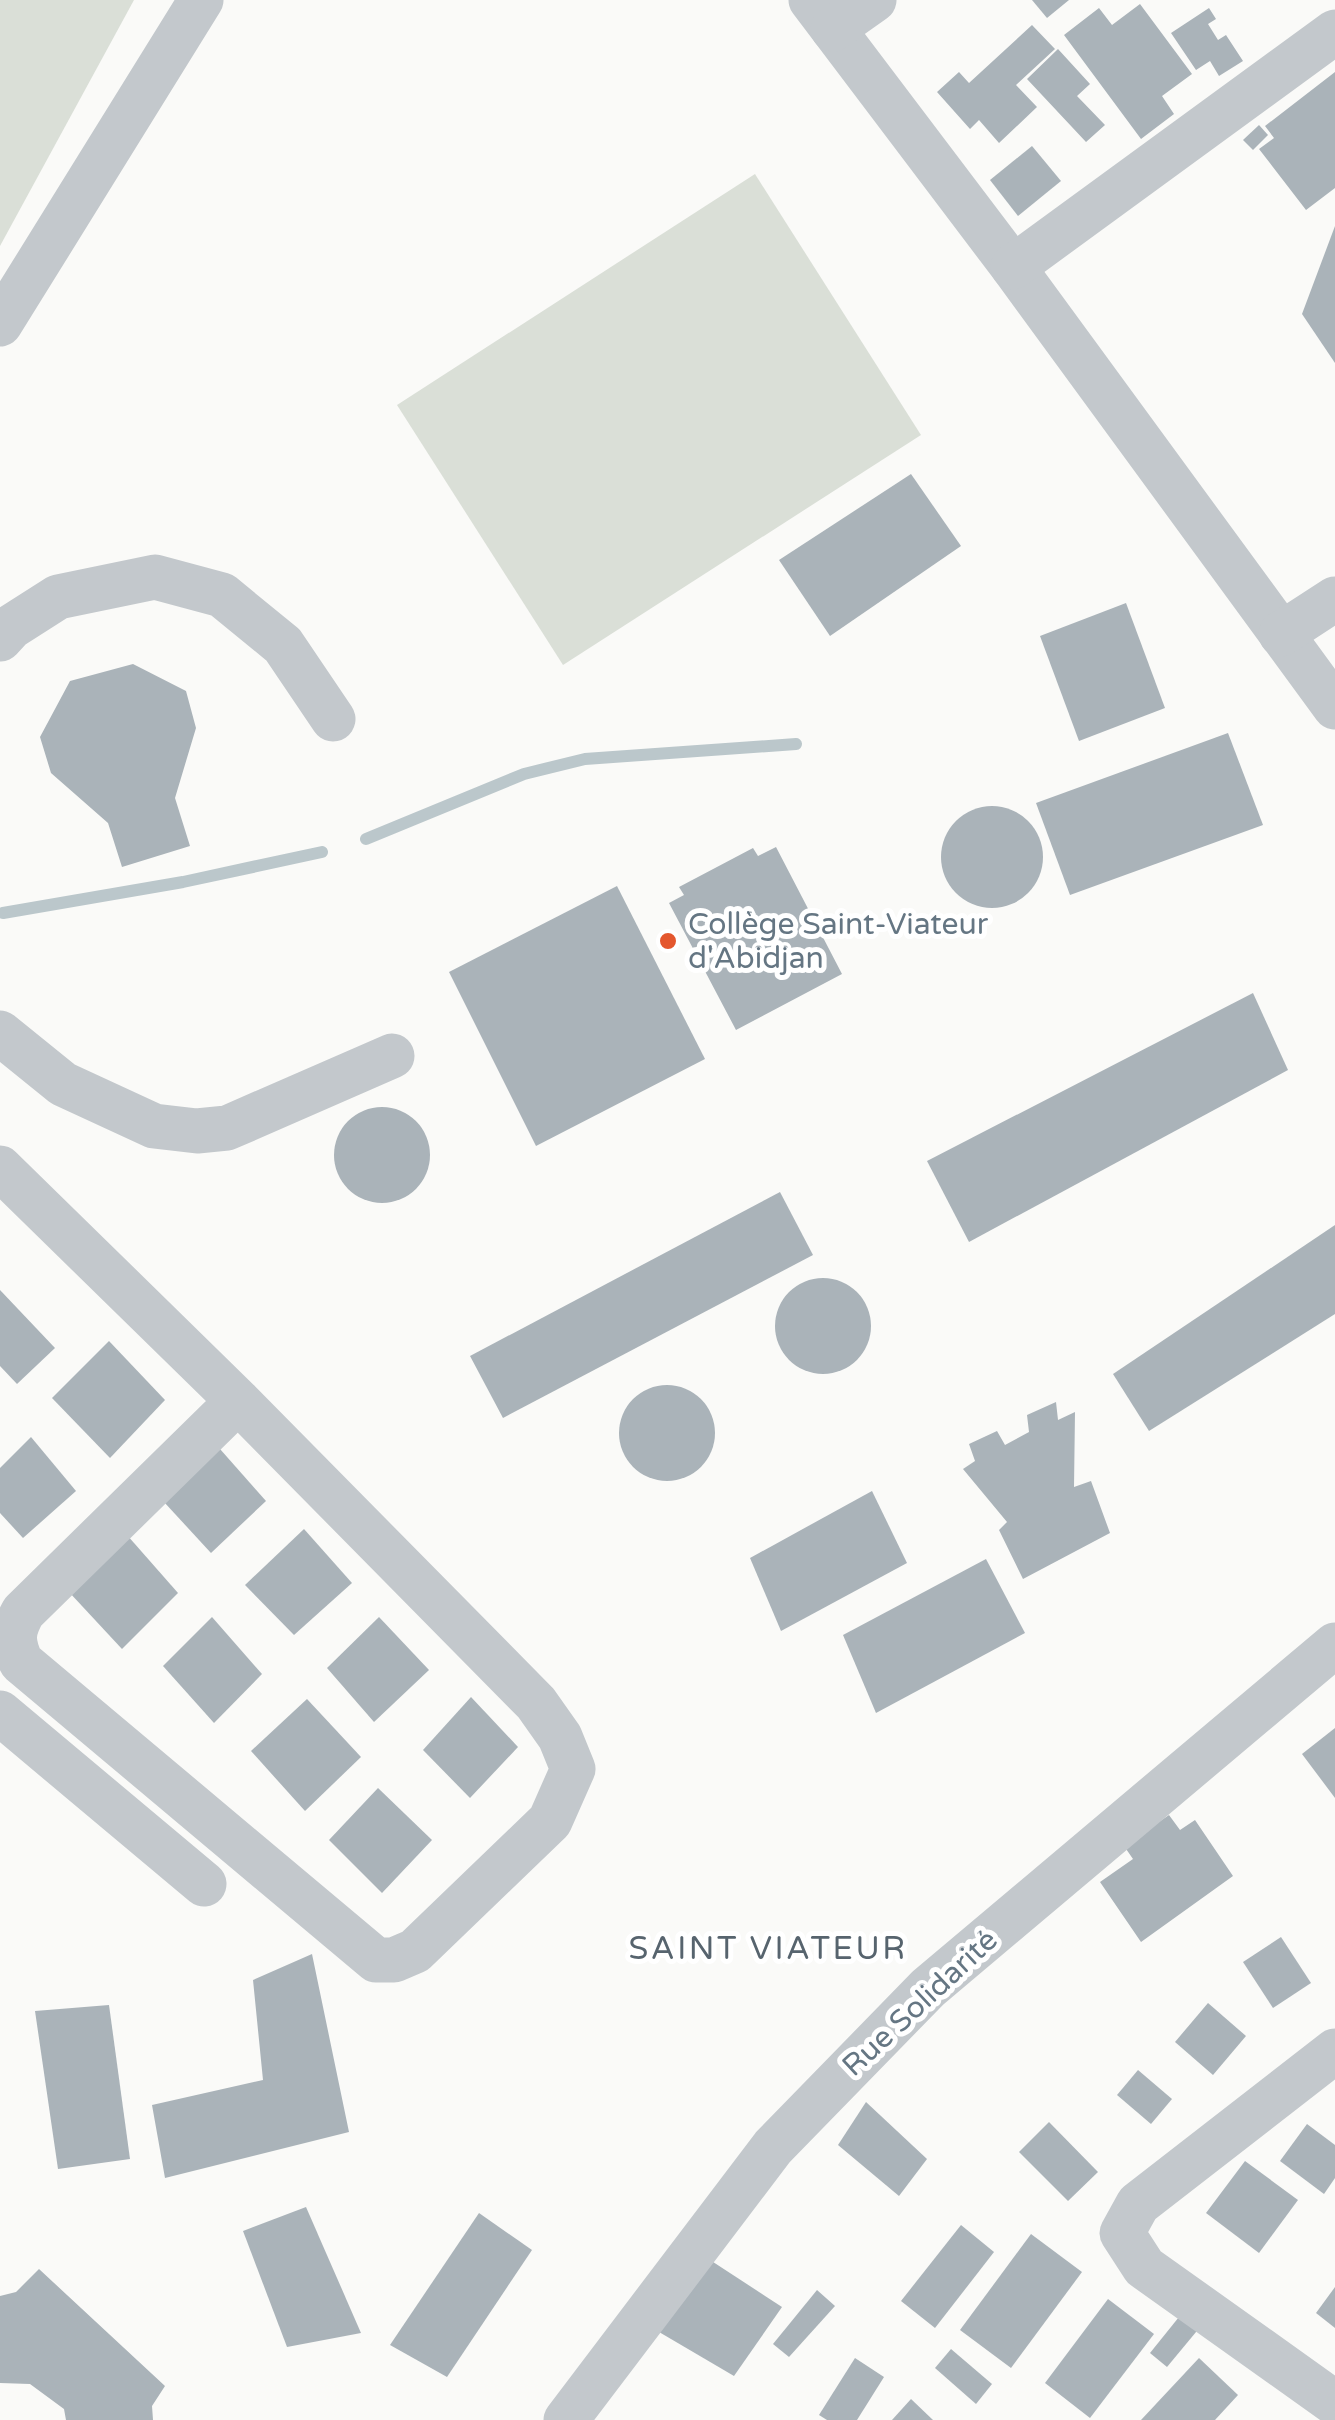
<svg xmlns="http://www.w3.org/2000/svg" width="1335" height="2420" font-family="'Varela Round',sans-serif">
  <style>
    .green { fill: #dadfd7 }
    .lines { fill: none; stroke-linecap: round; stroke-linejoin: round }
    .stream { stroke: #bbc7cb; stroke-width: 12 }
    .building { fill: #aab3b9 }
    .minor { stroke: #c3c8cc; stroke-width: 45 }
    .poi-dot { fill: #e4572e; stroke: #fff; stroke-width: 4 }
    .labels { text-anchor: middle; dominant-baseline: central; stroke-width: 10; stroke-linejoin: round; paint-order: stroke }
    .poi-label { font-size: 30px; fill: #657683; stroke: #fff; text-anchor: start }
    .street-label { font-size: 30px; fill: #657683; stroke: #fff }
    .neighbourhood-label { font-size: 32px; letter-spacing: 2.5px; fill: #57646e; stroke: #fff }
  </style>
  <rect width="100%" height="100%" fill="#fafaf8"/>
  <!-- green -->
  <g class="green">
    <path d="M 0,0 L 134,0 L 0,246 Z"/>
    <path d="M 755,174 L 921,435 L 563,665 L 397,405 Z"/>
  </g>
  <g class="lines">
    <!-- stream -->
    <g class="stream">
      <path d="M 366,839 L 524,774 L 585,759 L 796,744"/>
      <path d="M 3,913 L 183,882 L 322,852"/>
    </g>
  </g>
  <!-- building -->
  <g class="building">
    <path d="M 1032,0 L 1069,0 L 1047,18 Z"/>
    <path d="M 1140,4 L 1192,74 L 1162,96 L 1174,114 L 1141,139 L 1064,35 L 1099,8 L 1112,25 Z"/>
    <path d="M 1209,8 L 1216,19 L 1208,24 L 1218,40 L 1226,35 L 1243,61 L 1219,76 L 1210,61 L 1196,70 L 1171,33 Z"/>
    <path d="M 1032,25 L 1055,49 L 1016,85 L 1037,107 L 999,143 L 979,120 L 970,129 L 937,92 L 959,72 L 969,83 Z"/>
    <path d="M 1058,49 L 1090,84 L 1077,96 L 1105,125 L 1086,142 L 1027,79 Z"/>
    <path d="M 1335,72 L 1335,188 L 1306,210 L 1259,149 L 1274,138 L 1265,126 Z"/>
    <path d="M 1259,125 L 1268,135 L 1253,150 L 1243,140 Z"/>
    <path d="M 1032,146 L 1061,181 L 1018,216 L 990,180 Z"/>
    <path d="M 1335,226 L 1335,363 L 1302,314 Z"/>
    <path d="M 911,474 L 961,546 L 830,636 L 779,560 Z"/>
    <path d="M 1126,603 L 1165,708 L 1079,741 L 1040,636 Z"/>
    <path d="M 133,664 L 186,691 L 196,728 L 175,798 L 190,846 L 122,867 L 108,823 L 51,773 L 40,737 L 70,681 Z"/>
    <path d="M 1228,733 L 1263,825 L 1070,895 L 1036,803 Z"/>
    <circle cx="992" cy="857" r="51"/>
    <path d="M 776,847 L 842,974 L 736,1030 L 669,903 L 684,895 L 679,887 L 753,848 L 758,856 Z"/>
    <path d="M 617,886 L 705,1059 L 536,1146 L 449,972 Z"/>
    <path d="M 1253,993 L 1288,1070 L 969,1242 L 927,1161 Z"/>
    <circle cx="382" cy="1155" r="48"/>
    <path d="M 780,1192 L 813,1255 L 503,1418 L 470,1356 Z"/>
    <path d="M 1335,1225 L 1335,1314 L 1149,1431 L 1113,1374 Z"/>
    <circle cx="823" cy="1326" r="48"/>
    <path d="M 0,1290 L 55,1348 L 17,1384 L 0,1366 Z"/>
    <path d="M 109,1341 L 165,1400 L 110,1458 L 52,1398 Z"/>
    <circle cx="667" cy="1433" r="48"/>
    <path d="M 1056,1402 L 1058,1420 L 1075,1412 L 1074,1487 L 1091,1481 L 1110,1533 L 1023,1579 L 999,1530 L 1007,1522 L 963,1469 L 975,1461 L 969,1444 L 997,1431 L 1005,1445 L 1029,1432 L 1027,1415 Z"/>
    <path d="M 31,1437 L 76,1491 L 23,1538 L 0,1513 L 0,1468 Z"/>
    <path d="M 220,1449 L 266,1501 L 211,1553 L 164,1502 Z"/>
    <path d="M 872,1491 L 907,1563 L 781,1631 L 750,1558 Z"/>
    <path d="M 304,1529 L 352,1583 L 294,1635 L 245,1585 Z"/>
    <path d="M 127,1535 L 178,1593 L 122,1649 L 69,1592 Z"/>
    <path d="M 986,1559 L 1025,1633 L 876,1713 L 843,1635 Z"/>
    <path d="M 212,1617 L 262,1674 L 214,1723 L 163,1666 Z"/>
    <path d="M 379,1617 L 429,1670 L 374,1722 L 327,1668 Z"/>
    <path d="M 471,1697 L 518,1747 L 470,1798 L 423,1750 Z"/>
    <path d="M 307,1699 L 361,1757 L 305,1811 L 251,1751 Z"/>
    <path d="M 1335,1728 L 1335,1798 L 1302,1754 Z"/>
    <path d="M 378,1788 L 432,1840 L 382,1893 L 329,1840 Z"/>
    <path d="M 1169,1815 L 1180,1830 L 1195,1820 L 1233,1876 L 1141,1942 L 1100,1882 L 1133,1859 L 1124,1846 Z"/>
    <path d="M 1281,1937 L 1311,1983 L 1273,2008 L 1243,1962 Z"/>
    <path d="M 312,1954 L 349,2132 L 165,2178 L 152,2105 L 263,2080 L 253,1980 Z"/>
    <path d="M 1208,2003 L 1246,2036 L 1213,2075 L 1175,2042 Z"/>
    <path d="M 109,2005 L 130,2159 L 58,2169 L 35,2011 Z"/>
    <path d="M 1138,2070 L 1172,2099 L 1151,2124 L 1117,2095 Z"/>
    <path d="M 866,2102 L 927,2159 L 899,2196 L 838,2145 Z"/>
    <path d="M 1049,2122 L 1098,2172 L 1068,2201 L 1019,2152 Z"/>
    <path d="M 1307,2124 L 1335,2145 L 1335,2178 L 1324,2194 L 1280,2161 Z"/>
    <path d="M 1245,2161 L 1298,2200 L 1259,2253 L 1206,2213 Z"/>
    <path d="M 306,2207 L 361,2333 L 287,2347 L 243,2231 Z"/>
    <path d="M 479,2213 L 532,2250 L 447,2377 L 390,2345 Z"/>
    <path d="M 961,2225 L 994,2252 L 935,2328 L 901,2301 Z"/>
    <path d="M 1031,2234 L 1082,2272 L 1011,2368 L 960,2330 Z"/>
    <path d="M 707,2258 L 782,2307 L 734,2376 L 642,2322 Z"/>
    <path d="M 39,2269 L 165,2386 L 152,2406 L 153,2420 L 66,2420 L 64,2409 L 30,2384 L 0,2383 L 0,2296 L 16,2292 Z"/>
    <path d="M 1335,2287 L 1335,2328 L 1316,2313 Z"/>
    <path d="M 817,2290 L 835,2306 L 789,2357 L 773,2344 Z"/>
    <path d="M 1108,2299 L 1154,2334 L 1090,2418 L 1045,2383 Z"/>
    <path d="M 1183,2312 L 1201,2326 L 1167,2367 L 1150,2353 Z"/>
    <path d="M 951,2349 L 992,2384 L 976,2404 L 935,2368 Z"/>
    <path d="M 855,2358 L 884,2377 L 857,2420 L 827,2420 L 819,2415 Z"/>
    <path d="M 1199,2358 L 1238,2395 L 1215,2420 L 1141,2420 Z"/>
    <path d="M 911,2399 L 933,2420 L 892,2420 Z"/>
  </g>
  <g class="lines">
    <!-- minor -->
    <g class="minor">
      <path d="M 811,0 L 1013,267 L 1335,707"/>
      <path d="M 833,29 L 874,0"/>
      <path d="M 1013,267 L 1335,32"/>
      <path d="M 0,324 L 201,0"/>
      <path d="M 1281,634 L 1335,599"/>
      <path d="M 0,639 L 11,627 L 58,597 L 155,577 L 222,595 L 283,645 L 333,719"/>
      <path d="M 0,1033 L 63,1084 L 154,1126 L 197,1131 L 227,1128 L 392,1056"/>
      <path d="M 0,1168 L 238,1401 L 536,1703 L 560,1737 L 573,1769 L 550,1821 L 415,1951 L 394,1960 L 376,1960 L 21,1662 C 12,1641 12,1632 23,1612 L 238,1401"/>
      <path d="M 0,1713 L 204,1884"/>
      <path d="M 1335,2051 L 1138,2204 L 1122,2233 L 1144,2267 L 1335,2403"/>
      <path d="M 566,2420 L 773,2147 L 928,1988 L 1335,1645"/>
    </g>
  </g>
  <!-- markers -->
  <circle class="poi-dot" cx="668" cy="941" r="10"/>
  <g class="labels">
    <!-- poi labels -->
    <g class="poi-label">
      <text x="688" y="924">Collège Saint-Viateur<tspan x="688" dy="34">d'Abidjan</tspan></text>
    </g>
    <!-- street labels -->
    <g class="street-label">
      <text transform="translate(920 2003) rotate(-43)">Rue Solidarité</text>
    </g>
    <!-- neighbourhood labels -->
    <g class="neighbourhood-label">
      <text x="768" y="1949">SAINT VIATEUR</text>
    </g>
  </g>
</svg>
